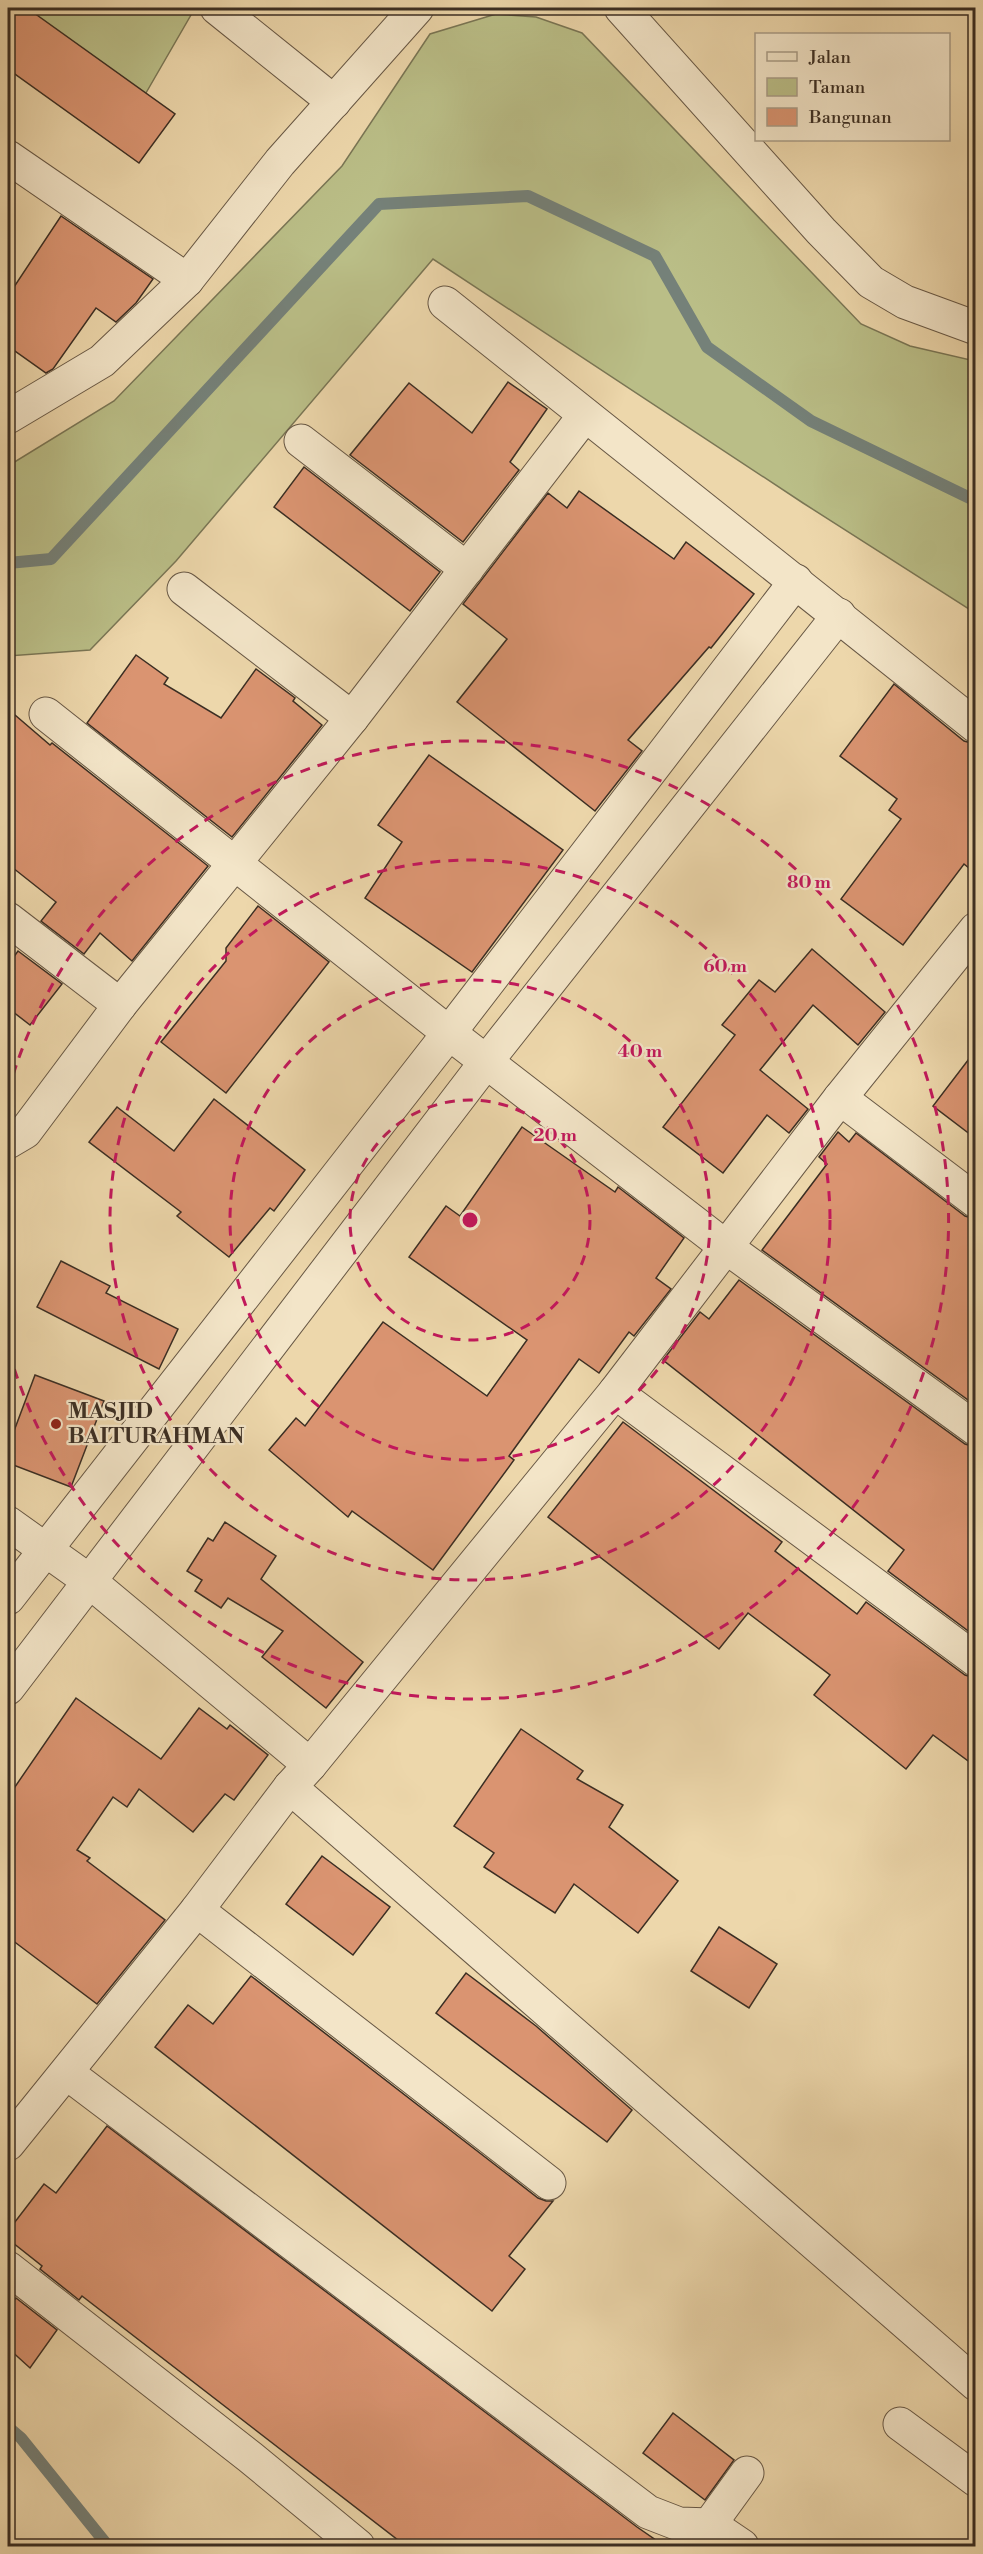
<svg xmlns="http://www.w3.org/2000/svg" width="983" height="2554" font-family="'Libre Bodoni',serif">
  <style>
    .green { fill: #babe87; stroke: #7a7655; stroke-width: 1.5 }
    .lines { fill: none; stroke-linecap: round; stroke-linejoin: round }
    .stream { stroke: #758179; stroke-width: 12 }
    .building { fill: #da9471; stroke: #3b2e23; stroke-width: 1.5 }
    .minor-casing { stroke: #685845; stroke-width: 35 }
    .minor { stroke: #f3e5c8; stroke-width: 33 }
    .ring { fill: none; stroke: #c2185b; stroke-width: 3; stroke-dasharray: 10 8 }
    .poi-dot { fill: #8f2418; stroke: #f3e5c8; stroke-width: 2 }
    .labels { text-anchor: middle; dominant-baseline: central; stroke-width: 4.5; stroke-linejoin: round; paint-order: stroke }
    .poi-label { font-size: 22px; font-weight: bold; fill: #3b2e23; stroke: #f3e5c8; text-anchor: start }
    .centre { fill: #c2185b; stroke: #f3e5c8; stroke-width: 3 }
    .ring-label { font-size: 18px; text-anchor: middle; font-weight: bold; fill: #c2185b; stroke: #f3e5c8; stroke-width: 4.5; stroke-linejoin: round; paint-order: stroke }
  </style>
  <rect width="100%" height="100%" fill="#edd7ab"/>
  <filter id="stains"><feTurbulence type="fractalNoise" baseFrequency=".00333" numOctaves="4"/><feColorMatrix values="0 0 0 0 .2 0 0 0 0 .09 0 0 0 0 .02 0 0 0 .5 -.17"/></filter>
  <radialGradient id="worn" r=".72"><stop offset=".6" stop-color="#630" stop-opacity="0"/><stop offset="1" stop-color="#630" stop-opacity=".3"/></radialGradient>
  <!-- green -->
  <g class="green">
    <path d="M 8,8 L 195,8 L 139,105 Z"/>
    <path d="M 496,14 L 536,17 L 582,33 L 861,324 L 910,346 L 975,361 L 975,613 L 803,503 L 433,259 L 176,561 L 90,650 L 8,656 L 8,466 L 114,401 L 342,166 L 430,34 Z"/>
  </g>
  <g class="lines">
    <!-- stream -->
    <g class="stream">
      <path d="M 8,563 L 51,559 L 379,204 L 528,196 L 655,256 L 707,347 L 811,421 L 976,501"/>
      <path d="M 8,2427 L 21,2438 L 108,2546"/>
    </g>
  </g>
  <!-- building -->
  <g class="building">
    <path d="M 8,8 L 27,8 L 175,114 L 139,163 L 8,69 Z"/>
    <path d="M 61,216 L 153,279 L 136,303 L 116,322 L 96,308 L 53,369 L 46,373 L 8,346 L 8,296 Z"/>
    <path d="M 508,382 L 547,409 L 510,462 L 519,470 L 463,542 L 350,455 L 409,383 L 472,433 Z"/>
    <path d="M 304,467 L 440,572 L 410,611 L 274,507 Z"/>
    <path d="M 579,491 L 674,559 L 686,542 L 754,594 L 711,648 L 709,647 L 628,740 L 642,751 L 595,811 L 457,702 L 507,639 L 463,604 L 548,493 L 567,508 Z"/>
    <path d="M 136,655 L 168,678 L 164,684 L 221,718 L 256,669 L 295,698 L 293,701 L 322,725 L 232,837 L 87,723 Z"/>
    <path d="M 894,684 L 964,741 L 975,744 L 975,873 L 964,864 L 903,945 L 841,899 L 901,819 L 889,810 L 897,799 L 840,756 Z"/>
    <path d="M 8,709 L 50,745 L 52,743 L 208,866 L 132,961 L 100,933 L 84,954 L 41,921 L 56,902 L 8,864 Z"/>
    <path d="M 429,755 L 563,850 L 472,972 L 365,898 L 402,842 L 378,825 Z"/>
    <path d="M 258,906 L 329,962 L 226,1093 L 161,1042 L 226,961 L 226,948 Z"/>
    <path d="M 812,949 L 885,1012 L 858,1045 L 813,1005 L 760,1070 L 808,1109 L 789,1133 L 767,1115 L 723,1173 L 663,1127 L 735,1035 L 722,1025 L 759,980 L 775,992 Z"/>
    <path d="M 18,951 L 62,984 L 30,1025 L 8,1008 L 8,965 Z"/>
    <path d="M 975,1051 L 975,1138 L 933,1106 Z"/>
    <path d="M 214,1099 L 305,1170 L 274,1211 L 270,1208 L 229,1257 L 177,1216 L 181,1212 L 89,1142 L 117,1107 L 174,1151 Z"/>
    <path d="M 522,1127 L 615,1192 L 618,1187 L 684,1238 L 656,1278 L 671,1289 L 634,1336 L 629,1332 L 599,1373 L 579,1359 L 509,1456 L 514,1460 L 433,1570 L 352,1511 L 348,1517 L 269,1450 L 296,1418 L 305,1426 L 383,1322 L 487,1396 L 527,1340 L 409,1257 L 446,1206 L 460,1216 Z"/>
    <path d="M 838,1132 L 849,1142 L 856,1133 L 965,1216 L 975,1219 L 975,1405 L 762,1250 L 827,1164 L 819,1157 Z"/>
    <path d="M 61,1261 L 110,1286 L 106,1293 L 178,1329 L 159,1369 L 37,1307 Z"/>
    <path d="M 739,1280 L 965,1444 L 975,1447 L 975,1636 L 888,1571 L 904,1550 L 663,1360 L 700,1312 L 709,1319 Z"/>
    <path d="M 35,1375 L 104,1401 L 71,1487 L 8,1463 L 8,1447 Z"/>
    <path d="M 623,1422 L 782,1542 L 775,1551 L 857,1614 L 866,1602 L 965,1675 L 975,1678 L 975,1766 L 933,1735 L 906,1769 L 814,1695 L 830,1675 L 748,1613 L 719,1649 L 548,1517 Z"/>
    <path d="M 225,1522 L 276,1556 L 261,1579 L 363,1662 L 326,1708 L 262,1657 L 283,1631 L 228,1598 L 221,1608 L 195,1591 L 202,1580 L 187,1571 L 208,1538 L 213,1541 Z"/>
    <path d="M 76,1698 L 161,1759 L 199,1708 L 227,1729 L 230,1725 L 268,1755 L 234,1800 L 225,1794 L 193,1832 L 139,1789 L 127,1807 L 113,1797 L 77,1850 L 90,1858 L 87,1861 L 165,1920 L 97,2004 L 8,1937 L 8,1797 Z"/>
    <path d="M 521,1729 L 583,1771 L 577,1779 L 623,1805 L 609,1827 L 678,1881 L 638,1933 L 574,1884 L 555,1913 L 484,1867 L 494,1853 L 454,1826 Z"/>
    <path d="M 322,1856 L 390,1907 L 353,1955 L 286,1904 Z"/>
    <path d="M 719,1927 L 777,1964 L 749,2008 L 691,1971 Z"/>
    <path d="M 466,1973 L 536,2026 L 632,2110 L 607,2142 L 436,2013 Z"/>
    <path d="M 251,1976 L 538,2198 L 546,2201 L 553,2201 L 509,2256 L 525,2269 L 492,2311 L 155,2047 L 188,2005 L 213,2024 Z"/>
    <path d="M 107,2126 L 637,2527 L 666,2547 L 407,2547 L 82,2296 L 79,2300 L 40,2269 L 42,2266 L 8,2239 L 8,2231 L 44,2184 L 56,2193 Z"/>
    <path d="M 16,2298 L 57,2330 L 30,2368 L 8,2348 L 8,2308 Z"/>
    <path d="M 673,2413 L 734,2460 L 705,2500 L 643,2453 Z"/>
  </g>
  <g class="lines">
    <!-- minor casing -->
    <g class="minor-casing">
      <g id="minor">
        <path d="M 217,8 L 334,102"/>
        <path d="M 621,8 L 821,231 L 871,282 L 905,302 L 976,328"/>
        <path d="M 8,157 L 187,280"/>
        <path d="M 445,303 L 976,726"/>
        <path d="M 8,417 L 102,361 L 187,280 L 280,162 L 417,8"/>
        <path d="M 301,441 L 467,569"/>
        <path d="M 184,589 L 352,718"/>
        <path d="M 46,714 L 449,1033 L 726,1247 L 976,1429"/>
        <path d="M 8,919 L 120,1005"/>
        <path d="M 840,1098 L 976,1201"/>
        <path d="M 8,1142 L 25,1132 L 120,1005 L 352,718 L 585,415"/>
        <path d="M 615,1392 L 976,1660"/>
        <path d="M 8,1523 L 88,1580 L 310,1765"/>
        <path d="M 8,1598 L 449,1033 L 796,581"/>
        <path d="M 8,1688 L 486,1062 L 839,615"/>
        <path d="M 290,1787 L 976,2384"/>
        <path d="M 197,1910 L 549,2183"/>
        <path d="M 67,2073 L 648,2512 L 679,2524 L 711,2525 L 742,2546"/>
        <path d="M 8,2144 L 197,1910 L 290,1787 L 310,1765 L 615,1392 L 840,1098 L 976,929"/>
        <path d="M 8,2268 L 250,2457 L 358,2546"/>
        <path d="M 900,2424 L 976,2480"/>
        <path d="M 697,2542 L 747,2473"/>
      </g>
    </g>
    <!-- minor -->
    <use href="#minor" class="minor"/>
  </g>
  <!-- distance rings -->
  <g class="ring">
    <circle cx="470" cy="1220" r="120"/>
    <circle cx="470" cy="1220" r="240"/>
    <circle cx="470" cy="1220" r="360"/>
    <path d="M8 1092A479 479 0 1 1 8 1348"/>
  </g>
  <!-- markers -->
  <circle class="poi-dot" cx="56" cy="1424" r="6"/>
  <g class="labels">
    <!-- poi labels -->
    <g class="poi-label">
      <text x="68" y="1411">MASJID<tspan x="68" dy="25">BAITURAHMAN</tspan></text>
    </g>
  </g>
  <circle cx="470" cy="1220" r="9" class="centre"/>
  <g class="ring-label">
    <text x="809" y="888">80 m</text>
    <text x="725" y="972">60 m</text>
    <text x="640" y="1057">40 m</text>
    <text x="555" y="1141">20 m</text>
  </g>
  <!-- margin -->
  <rect width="983" height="2554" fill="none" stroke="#edd7ab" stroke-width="30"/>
  <rect x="9" y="9" width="965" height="2536" fill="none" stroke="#3b2e23" stroke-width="3"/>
  <rect x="15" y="15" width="953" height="2524" fill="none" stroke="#3b2e23" stroke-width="1.5"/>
  <!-- legend -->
  <rect x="755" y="33" width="195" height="108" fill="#f3e5c8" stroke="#a99c86" stroke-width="1.5"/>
  <rect x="767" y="52" width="30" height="9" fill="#f3e5c8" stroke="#a99c86" stroke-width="1.5"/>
  <text x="809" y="63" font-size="18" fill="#3b2e23">Jalan</text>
  <rect x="767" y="78" width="30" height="18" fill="#babe87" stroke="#a99c86" stroke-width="1.5"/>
  <text x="809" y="93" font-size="18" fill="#3b2e23">Taman</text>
  <rect x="767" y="108" width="30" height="18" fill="#da9471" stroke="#a99c86" stroke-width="1.5"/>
  <text x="809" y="123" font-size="18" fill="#3b2e23">Bangunan</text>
  <rect width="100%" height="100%" filter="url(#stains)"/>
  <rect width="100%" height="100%" fill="url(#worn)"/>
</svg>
